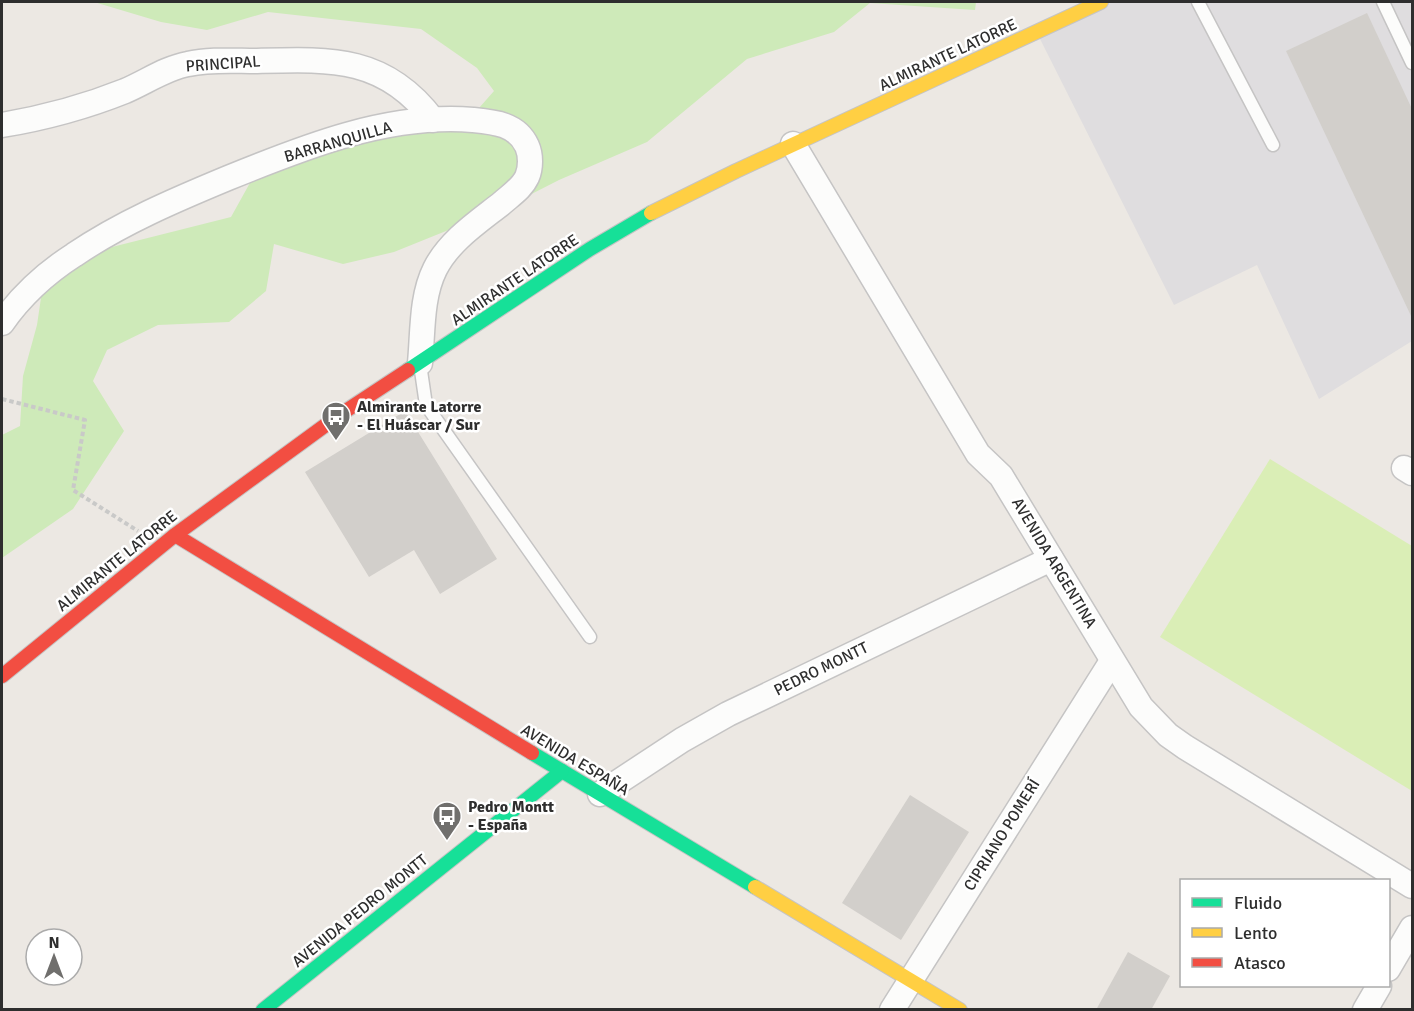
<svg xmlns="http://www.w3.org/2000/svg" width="1414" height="1011" font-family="Signika,sans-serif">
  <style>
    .industrial { fill: #dfdddf }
    .green { fill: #ceeab9 }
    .pitch { fill: #daeeb6 }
    .building { fill: #d2cfcb }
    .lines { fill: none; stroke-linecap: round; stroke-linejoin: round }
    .lane-casing { stroke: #c5c4c4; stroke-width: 15 }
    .street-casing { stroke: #c5c4c4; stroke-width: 27 }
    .fast-casing { stroke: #c5c4c4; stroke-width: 16 }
    .slow-casing { stroke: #c5c4c4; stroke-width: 16 }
    .jam-casing { stroke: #c5c4c4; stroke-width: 16 }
    .path { stroke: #c9c9c8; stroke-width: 4; stroke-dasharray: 4.5 3; stroke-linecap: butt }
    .lane { stroke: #fcfcfb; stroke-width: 12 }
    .street { stroke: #fcfcfb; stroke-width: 24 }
    .fast { stroke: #16e098; stroke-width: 14 }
    .slow { stroke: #ffcf43; stroke-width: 14 }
    .jam { stroke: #f24e42; stroke-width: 14 }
    .labels { text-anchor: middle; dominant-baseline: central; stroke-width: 5; stroke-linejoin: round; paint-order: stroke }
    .street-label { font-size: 16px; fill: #2e2e2e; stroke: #fff }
    .poi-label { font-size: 16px; font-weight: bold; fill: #2e2e2e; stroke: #fff; text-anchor: start }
  </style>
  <rect width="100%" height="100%" fill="#ece8e3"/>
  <!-- industrial -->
  <path class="industrial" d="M 1108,2 L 1412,2 L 1412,341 L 1319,399 L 1257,265 L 1174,305 L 1038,35 Z"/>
  <!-- green -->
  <path class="green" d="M 94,2 L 976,2 L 975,10 L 870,3 L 834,32 L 747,59 L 647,142 L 559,180 L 508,206 L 394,252 L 343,264 L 274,244 L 266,291 L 229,322 L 158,325 L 107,350 L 93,381 L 124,431 L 73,509 L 2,558 L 2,435 L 20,426 L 23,376 L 37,325 L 42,291 L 74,266 L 112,247 L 231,217 L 251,181 L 386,132 L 420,133 L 464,125 L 494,91 L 477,68 L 421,29 L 268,12 L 207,30 L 161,22 Z"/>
  <!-- pitch -->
  <path class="pitch" d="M 1270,459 L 1412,546 L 1412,791 L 1160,637 Z"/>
  <!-- building -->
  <g class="building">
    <path d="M 1367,13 L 1412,109 L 1412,318 L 1286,51 Z"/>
    <path d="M 405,411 L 497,559 L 440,594 L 414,550 L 369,577 L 305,472 Z"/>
    <path d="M 910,795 L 969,832 L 901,940 L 842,903 Z"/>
    <path d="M 1128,952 L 1170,976 L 1151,1010 L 1096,1010 Z"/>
  </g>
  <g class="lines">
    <!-- lane casing -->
    <g class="lane-casing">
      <g id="lane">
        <path d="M 1198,2 L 1273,145"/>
        <path d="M 1383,2 L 1412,63"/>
        <path d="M 420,364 L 426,405 L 590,637"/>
      </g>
    </g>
    <!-- street casing -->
    <g class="street-casing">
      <g id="street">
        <path d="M 2,125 C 44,118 85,107 125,91 C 146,82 166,68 188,64 C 210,59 234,61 257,61 C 330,59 385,56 433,120"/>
        <path d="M 793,144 L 978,454 L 1001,476 L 1141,707 L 1168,735 L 1185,747 L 1412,886"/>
        <path d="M 2,323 C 21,296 46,273 74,255 C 121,223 175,200 228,178 C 304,147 389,113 473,120 C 494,122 517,124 527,146 C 531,155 531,168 527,177 C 522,188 511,195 502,203 C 478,222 449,241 435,269 C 421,297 423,332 420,363"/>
        <path d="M 1404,468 L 1412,473"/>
        <path d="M 600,794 L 682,740 L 728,714 L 1051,559"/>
        <path d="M 1388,969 L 1412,928"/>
        <path d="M 892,1010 L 1112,661"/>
        <path d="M 1365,1010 L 1379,986"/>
      </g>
    </g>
    <!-- fast casing -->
    <g class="fast-casing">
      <g id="fast">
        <path d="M 408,370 L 590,249 L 651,213"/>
        <path d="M 532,753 L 755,887"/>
        <path d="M 263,1010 L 562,771"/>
      </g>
    </g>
    <!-- slow casing -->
    <g class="slow-casing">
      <g id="slow">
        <path d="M 651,213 L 736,171 L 1101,2"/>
        <path d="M 755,887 L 960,1010"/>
      </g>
    </g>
    <!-- jam casing -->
    <g class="jam-casing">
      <g id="jam">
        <path d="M 175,535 L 532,753"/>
        <path d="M 2,676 L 175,535 L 338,416 L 408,370"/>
      </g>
    </g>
    <!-- path -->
    <path class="path" d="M 2,399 L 85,420 L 73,490 L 138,531"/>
    <!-- lane -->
    <use href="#lane" class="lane"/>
    <!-- street -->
    <use href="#street" class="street"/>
    <!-- fast -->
    <use href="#fast" class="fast"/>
    <!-- slow -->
    <use href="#slow" class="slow"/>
    <!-- jam -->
    <use href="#jam" class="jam"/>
  </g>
  <!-- icons -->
  <defs>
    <g id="bus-pin" transform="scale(1.5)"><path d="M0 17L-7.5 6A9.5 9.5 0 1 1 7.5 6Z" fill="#706f6d" stroke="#fff"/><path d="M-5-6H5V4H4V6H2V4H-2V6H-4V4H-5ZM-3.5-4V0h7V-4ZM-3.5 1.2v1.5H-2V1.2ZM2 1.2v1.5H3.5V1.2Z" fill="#fff"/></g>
  </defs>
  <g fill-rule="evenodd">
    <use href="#bus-pin" x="336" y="416"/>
    <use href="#bus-pin" x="447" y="816"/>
  </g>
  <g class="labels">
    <!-- street labels -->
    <g class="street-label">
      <text transform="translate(948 55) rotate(-25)">ALMIRANTE LATORRE</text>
      <text transform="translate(223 64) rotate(-4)">PRINCIPAL</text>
      <text transform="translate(338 142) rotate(-16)">BARRANQUILLA</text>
      <text transform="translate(515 280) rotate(-34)">ALMIRANTE LATORRE</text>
      <text transform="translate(117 561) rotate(-39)">ALMIRANTE LATORRE</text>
      <text transform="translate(1054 563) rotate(59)">AVENIDA ARGENTINA</text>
      <text transform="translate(821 669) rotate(-26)">PEDRO MONTT</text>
      <text transform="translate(575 760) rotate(31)">AVENIDA ESPAÑA</text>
      <text transform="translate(1002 835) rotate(-58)">CIPRIANO POMERÍ</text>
      <text transform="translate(360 911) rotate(-39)">AVENIDA PEDRO MONTT</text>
    </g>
    <!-- poi labels -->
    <g class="poi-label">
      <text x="357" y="407">Almirante Latorre<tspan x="357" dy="18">- El Huáscar / Sur</tspan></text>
      <text x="468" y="807">Pedro Montt<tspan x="468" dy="18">- España</tspan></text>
    </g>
  </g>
  <!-- border -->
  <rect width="1414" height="1011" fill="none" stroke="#2e2e2e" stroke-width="6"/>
  <!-- legend -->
  <rect x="1180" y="879" width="210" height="108" fill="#ffffff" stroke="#ababab" stroke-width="1.5"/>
  <rect x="1192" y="898" width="30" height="9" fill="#16e098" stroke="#ababab" stroke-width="1.5"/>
  <text x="1234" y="909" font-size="18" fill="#2e2e2e">Fluido</text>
  <rect x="1192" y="928" width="30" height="9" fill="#ffcf43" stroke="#ababab" stroke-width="1.5"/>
  <text x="1234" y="939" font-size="18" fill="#2e2e2e">Lento</text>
  <rect x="1192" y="958" width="30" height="9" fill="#f24e42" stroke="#ababab" stroke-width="1.5"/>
  <text x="1234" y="969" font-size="18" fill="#2e2e2e">Atasco</text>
  <!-- north arrow -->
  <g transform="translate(54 957)"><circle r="28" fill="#ffffff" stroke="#ababab" stroke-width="1.5"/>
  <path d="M0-4.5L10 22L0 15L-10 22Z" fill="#706f6d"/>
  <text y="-9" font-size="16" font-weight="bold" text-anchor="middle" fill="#2e2e2e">N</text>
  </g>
</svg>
